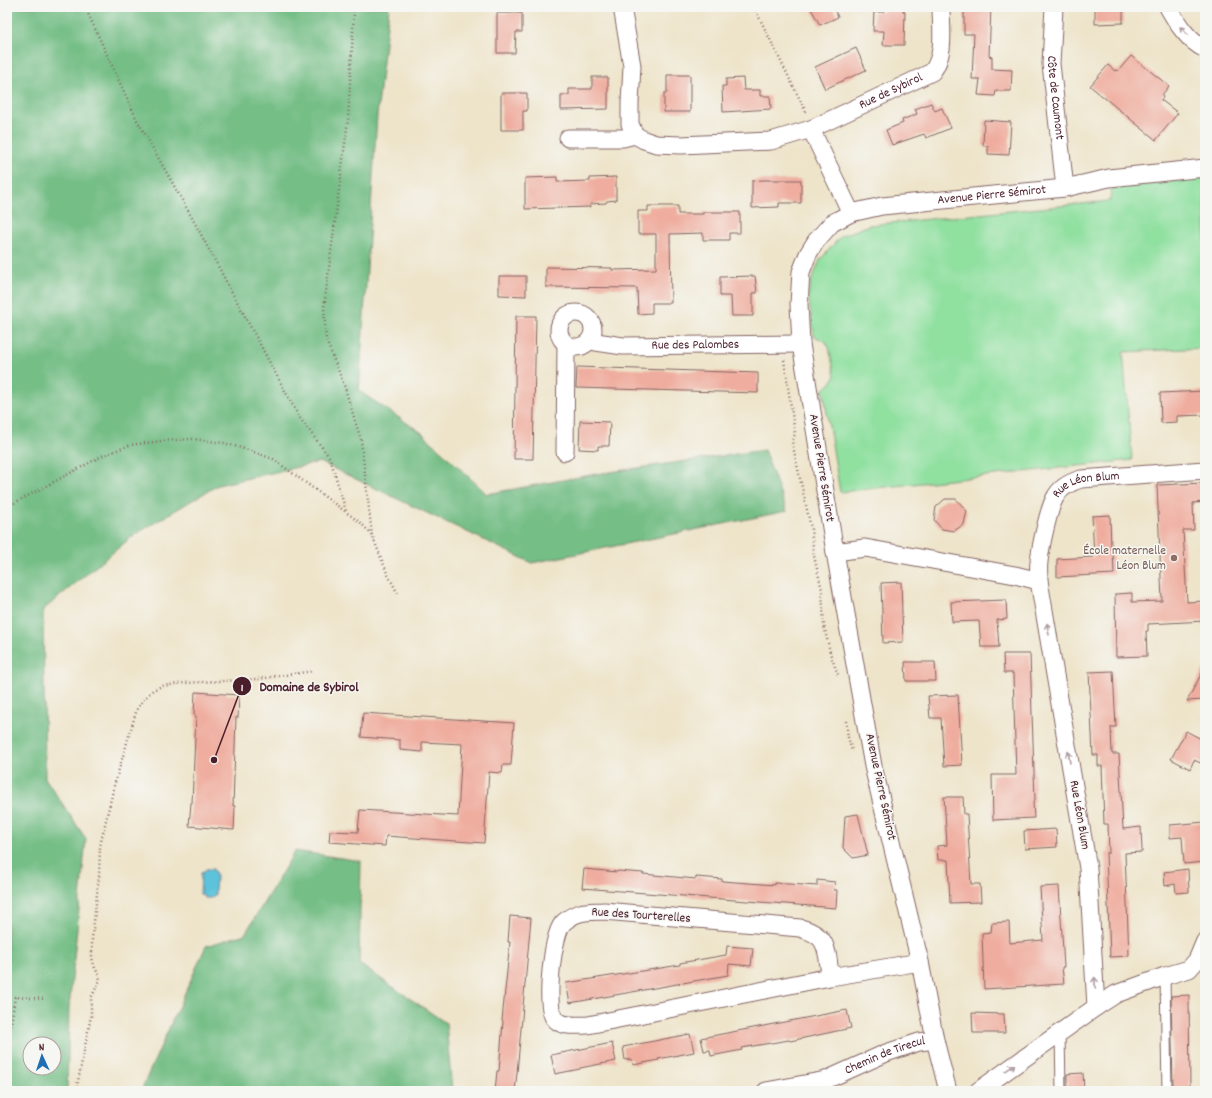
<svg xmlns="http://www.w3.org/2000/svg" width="1212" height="1098" font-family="Dekko,sans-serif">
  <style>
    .green { fill: #90e0a0; stroke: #6d8066 }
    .forest { fill: #74be86; stroke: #5f6e58; fill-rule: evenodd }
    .water { fill: #5dc3db; stroke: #547183 }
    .building { fill: #efad9f }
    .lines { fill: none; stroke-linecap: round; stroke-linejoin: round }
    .lane-casing { stroke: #836463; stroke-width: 11 }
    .street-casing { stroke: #836463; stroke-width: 19 }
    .path { stroke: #836463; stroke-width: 2.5; stroke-dasharray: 1 3; stroke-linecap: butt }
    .lane { stroke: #fff; stroke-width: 9 }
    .street { stroke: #fff; stroke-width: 17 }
    .oneway { stroke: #ae9aa0 }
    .education-dot { fill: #8d6e63; stroke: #f6f6f2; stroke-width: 1.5 }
    .labels { text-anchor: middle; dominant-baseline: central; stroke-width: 3; stroke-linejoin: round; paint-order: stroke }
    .street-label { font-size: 13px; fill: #4a1f2b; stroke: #f6f6f2 }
    .education-label { font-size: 13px; fill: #785e54; stroke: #f6f6f2; text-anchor: end }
    .leader { fill: none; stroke: #4a1f2b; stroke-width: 1.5 }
    .callout-dot { fill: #4a1f2b; stroke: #f6f6f2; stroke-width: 1.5 }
    .mark-label { font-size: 12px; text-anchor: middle; font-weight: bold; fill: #fff }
    .callout-label { font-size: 14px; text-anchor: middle; font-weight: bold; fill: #4a1f2b; stroke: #f6f6f2; stroke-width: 3; stroke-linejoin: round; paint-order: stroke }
  </style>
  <rect width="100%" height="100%" fill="#f6f6f2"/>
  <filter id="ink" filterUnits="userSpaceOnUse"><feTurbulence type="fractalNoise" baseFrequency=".025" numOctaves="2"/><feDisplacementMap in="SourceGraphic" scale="8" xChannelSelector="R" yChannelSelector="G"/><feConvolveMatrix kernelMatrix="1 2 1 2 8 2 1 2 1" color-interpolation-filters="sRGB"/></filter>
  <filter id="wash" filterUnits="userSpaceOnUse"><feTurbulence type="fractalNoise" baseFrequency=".012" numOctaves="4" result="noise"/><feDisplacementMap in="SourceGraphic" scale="16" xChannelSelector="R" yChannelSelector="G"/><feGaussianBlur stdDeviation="0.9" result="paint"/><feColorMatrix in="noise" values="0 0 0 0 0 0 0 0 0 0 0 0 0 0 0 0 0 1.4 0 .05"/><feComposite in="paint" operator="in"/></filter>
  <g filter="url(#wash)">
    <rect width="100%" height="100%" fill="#eee4ca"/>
    <!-- green -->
    <path class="green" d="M 1205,177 L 1205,348 L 1123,352 L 1132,460 L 840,492 L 823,390 L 831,383 L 835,376 L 829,347 L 825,341 L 814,336 L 808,294 L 812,279 L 820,260 L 841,236 L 870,225 L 1110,201 L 1111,189 Z"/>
    <!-- forest -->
    <g class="forest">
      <path d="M 7,7 L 389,7 L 377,116 L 359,391 L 422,433 L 487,494 L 596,474 L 764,450 L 787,511 L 532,563 L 320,462 L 218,485 L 134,535 L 43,610 L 45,778 L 86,839 L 69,1008 L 67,1091 L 7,1091 ZM 30,1044 L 54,1044 L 54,1068 L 30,1068 Z"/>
      <path d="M 295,851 L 361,861 L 359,964 L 446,1023 L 452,1091 L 142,1091 L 143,1086 L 206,946 L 245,934 Z"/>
    </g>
    <!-- water -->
    <path class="water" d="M 206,869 L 213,869 L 216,874 L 215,895 L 213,896 L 211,898 L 204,898 L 203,895 L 200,894 L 201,873 L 204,872 Z"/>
    <g id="blocks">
      <!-- building -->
      <g class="building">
        <path d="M 810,7 L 833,7 L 838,17 L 820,25 Z"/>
        <path d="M 884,7 L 903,7 L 903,11 L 905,12 L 904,45 L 883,45 L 884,31 L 873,31 L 874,12 L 884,12 Z"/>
        <path d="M 964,7 L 991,7 L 989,56 L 992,57 L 992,69 L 1012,70 L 1011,91 L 996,91 L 995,96 L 978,95 L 980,79 L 972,79 L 974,34 L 964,34 Z"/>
        <path d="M 1095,7 L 1123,7 L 1123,23 L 1095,24 Z"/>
        <path d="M 497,13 L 522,13 L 522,32 L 516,32 L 515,53 L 497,53 Z"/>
        <path d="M 856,48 L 866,70 L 825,89 L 815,67 Z"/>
        <path d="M 1131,56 L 1169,86 L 1162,95 L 1163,97 L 1161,100 L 1178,113 L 1156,140 L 1090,86 L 1108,65 L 1115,71 L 1116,70 L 1118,71 Z"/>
        <path d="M 667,75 L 690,75 L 690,112 L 664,112 L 664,93 L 667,93 Z"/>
        <path d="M 592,77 L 608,77 L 608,109 L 561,110 L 561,95 L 569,95 L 569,89 L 592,89 Z"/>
        <path d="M 743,78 L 744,90 L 760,90 L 760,96 L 770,96 L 771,109 L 723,112 L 722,86 L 726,86 L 726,79 Z"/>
        <path d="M 501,93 L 527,93 L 527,111 L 523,111 L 523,130 L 501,130 Z"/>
        <path d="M 931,103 L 935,111 L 942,108 L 951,128 L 926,138 L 924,134 L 892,145 L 886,130 L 903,123 L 902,120 L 917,114 L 915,109 Z"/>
        <path d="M 984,120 L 1011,122 L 1009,155 L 988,154 L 988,146 L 983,146 Z"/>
        <path d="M 557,177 L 557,182 L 590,181 L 590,178 L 616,177 L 616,200 L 607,201 L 606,203 L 590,204 L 590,207 L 525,209 L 525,178 Z"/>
        <path d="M 762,180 L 801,180 L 801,203 L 779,203 L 779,207 L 752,208 L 752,181 Z"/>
        <path d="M 648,206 L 678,206 L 678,214 L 703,214 L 703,212 L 740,212 L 740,233 L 729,233 L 729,240 L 703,240 L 703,233 L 670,234 L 671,303 L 652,303 L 652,313 L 638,314 L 637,288 L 546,287 L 546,267 L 612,268 L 612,270 L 656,269 L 656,234 L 638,234 L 638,211 L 648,211 Z"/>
        <path d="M 499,276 L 526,276 L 526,296 L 499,295 Z"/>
        <path d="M 755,276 L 757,293 L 753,293 L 753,316 L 732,316 L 731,296 L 720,296 L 720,277 Z"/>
        <path d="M 516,316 L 536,316 L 533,459 L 514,459 Z"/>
        <path d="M 577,367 L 758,373 L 758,393 L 576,388 Z"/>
        <path d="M 1205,391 L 1205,415 L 1177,416 L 1177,422 L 1161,423 L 1160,393 Z"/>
        <path d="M 580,421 L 610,422 L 609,446 L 598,446 L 598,450 L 579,449 Z"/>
        <path d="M 1205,483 L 1205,502 L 1193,503 L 1194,530 L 1183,530 L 1187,602 L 1205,601 L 1205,621 L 1148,624 L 1148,631 L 1146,631 L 1147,656 L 1116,657 L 1115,594 L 1132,593 L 1132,602 L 1162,601 L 1157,485 Z"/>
        <path d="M 945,499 L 956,499 L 967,511 L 964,524 L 954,531 L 942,529 L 934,520 L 936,507 Z"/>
        <path d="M 1110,515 L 1111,550 L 1113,550 L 1114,574 L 1057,577 L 1057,559 L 1094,557 L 1092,516 Z"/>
        <path d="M 901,582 L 903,642 L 883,643 L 881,583 Z"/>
        <path d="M 1006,600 L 1007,619 L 997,620 L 999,647 L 981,647 L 979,621 L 952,622 L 951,602 Z"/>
        <path d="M 1003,654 L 1030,654 L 1035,801 L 1033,802 L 1034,818 L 993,820 L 992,775 L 1016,775 L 1013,673 L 1004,673 Z"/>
        <path d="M 905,662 L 935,662 L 936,681 L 906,681 Z"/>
        <path d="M 1205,667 L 1205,700 L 1187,701 Z"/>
        <path d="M 1113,671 L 1116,727 L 1111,727 L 1112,754 L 1119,754 L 1123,829 L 1141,827 L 1142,852 L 1125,853 L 1129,956 L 1110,957 L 1106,853 L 1109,853 L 1108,824 L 1104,824 L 1102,766 L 1098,766 L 1098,755 L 1093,755 L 1089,672 Z"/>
        <path d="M 195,692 L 239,695 L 238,718 L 236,717 L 233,806 L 235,806 L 234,830 L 189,826 L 191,803 L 192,803 L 196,716 L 194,715 Z"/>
        <path d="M 958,695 L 962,765 L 944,766 L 941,718 L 930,718 L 928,696 Z"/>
        <path d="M 363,713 L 514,723 L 511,765 L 503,765 L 502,773 L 489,772 L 484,843 L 386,836 L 385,846 L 329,842 L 330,831 L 358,832 L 360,810 L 458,816 L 462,744 L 422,742 L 422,752 L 400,750 L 400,740 L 361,737 Z"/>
        <path d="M 1186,731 L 1205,741 L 1205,765 L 1194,760 L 1190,769 L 1171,759 Z"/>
        <path d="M 944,797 L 963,797 L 964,814 L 967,814 L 971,884 L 980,884 L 981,902 L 950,903 L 948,860 L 938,860 L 937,846 L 947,845 Z"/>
        <path d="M 858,814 L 868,855 L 853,858 L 843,848 L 845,816 Z"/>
        <path d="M 1205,822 L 1205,862 L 1184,864 L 1182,837 L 1170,838 L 1170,825 Z"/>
        <path d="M 1056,829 L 1057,847 L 1025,849 L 1024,831 Z"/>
        <path d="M 584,869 L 617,872 L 618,871 L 643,873 L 643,874 L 696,879 L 696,877 L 722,879 L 722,881 L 775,885 L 775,883 L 817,886 L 817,880 L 835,882 L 834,890 L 837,890 L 836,908 L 582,888 Z"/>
        <path d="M 1188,869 L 1189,892 L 1176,893 L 1175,884 L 1165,886 L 1164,872 Z"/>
        <path d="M 1059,886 L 1064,967 L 1062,967 L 1064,984 L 984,989 L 982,933 L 991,932 L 992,923 L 1009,922 L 1010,943 L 1043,940 L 1040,887 Z"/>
        <path d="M 510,916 L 531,918 L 517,1073 L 515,1091 L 495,1091 L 497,1071 L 499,1071 L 503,1021 L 502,1020 L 510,942 L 508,942 Z"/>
        <path d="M 727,946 L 753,948 L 751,966 L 729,964 L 728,975 L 570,1003 L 566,983 L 680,965 L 680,963 L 726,955 Z"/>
        <path d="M 1189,995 L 1190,1088 L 1173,1088 L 1171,996 Z"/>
        <path d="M 847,1010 L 851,1028 L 790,1041 L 789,1040 L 741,1048 L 742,1050 L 711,1056 L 710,1050 L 704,1051 L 701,1038 Z"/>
        <path d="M 972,1013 L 1004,1014 L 1005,1033 L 973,1033 Z"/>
        <path d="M 690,1034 L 694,1052 L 658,1059 L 659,1060 L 633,1065 L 632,1059 L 625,1060 L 623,1047 Z"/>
        <path d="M 612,1043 L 616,1061 L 580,1068 L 580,1069 L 555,1074 L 551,1055 Z"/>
        <path d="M 1083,1073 L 1084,1091 L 1067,1091 L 1067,1074 Z"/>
      </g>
    </g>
  </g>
  <g filter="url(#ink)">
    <use href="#blocks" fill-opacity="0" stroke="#836463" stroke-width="1"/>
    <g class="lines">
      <!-- lane casing -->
      <g class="lane-casing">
        <g id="lane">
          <path d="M 1165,976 L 1167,1091"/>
          <path d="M 1060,1033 L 1061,1091"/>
        </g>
      </g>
      <!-- street casing -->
      <g class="street-casing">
        <g id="street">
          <path id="s1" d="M 622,7 L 632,66 L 630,103 L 630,124 L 635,135 L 644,140 L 656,144 L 681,145 L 771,141 L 811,129 L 932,72 C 946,54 941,28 941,7"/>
          <path id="s2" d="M 1054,7 L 1051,64 L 1065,188"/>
          <path d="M 1168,7 C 1177,23 1188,41 1205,49"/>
          <path d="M 811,129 L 851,213"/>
          <path d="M 568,138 L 623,138 L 635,135"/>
          <circle cx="576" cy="330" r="17"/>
          <path id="s3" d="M 590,340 L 596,342 L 623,346 L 801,344"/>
          <path d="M 565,452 L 566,344"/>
          <path d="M 835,552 L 865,548 L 1015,575 L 1039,581"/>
          <path d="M 830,977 C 829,965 828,946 820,938 C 814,932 807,930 800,928 L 604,911 C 587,912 578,910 564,922 C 552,932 545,1006 554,1018 C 561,1028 578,1025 588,1025 L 830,977 L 920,962"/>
          <path d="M 1096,1007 L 1116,994 L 1165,976 L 1189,969 L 1197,960 L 1205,941"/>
          <path id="s4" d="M 766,1091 L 826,1080 L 886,1053 L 919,1042 L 935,1040"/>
          <path id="s5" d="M 948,1091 L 935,1040 L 920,962 L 873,766 L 835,552 L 801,344 L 799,304 L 801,272 L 808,254 L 816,241 L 832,223 L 851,213 L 882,206 L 1065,188 L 1109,178 L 1205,168"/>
          <path id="s6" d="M 978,1091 L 1096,1007 L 1088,868 L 1039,581 C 1039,575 1038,568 1039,562 C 1040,549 1049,506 1056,496 C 1061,487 1071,482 1081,479 L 1205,470"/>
        </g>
      </g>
      <!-- path -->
      <g class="path">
        <path d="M 85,7 L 137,120 L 191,216 L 299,417 L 330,458 L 346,511"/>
        <path d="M 298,7 L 354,11 L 348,120 L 324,307 L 326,340 L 344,385 L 361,440 L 372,535"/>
        <path d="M 754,7 L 806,112"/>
        <path d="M 784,360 L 795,434 L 792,442 L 811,528 L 814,556 L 822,590 L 824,626 L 831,656 L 838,675"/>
        <path d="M 7,507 L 102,456 L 130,445 L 161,441 L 193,439 L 224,443 L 248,450 L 273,459 L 361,523 L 372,535 L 387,573 L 398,594"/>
        <path d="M 846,721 L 848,737 L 852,751"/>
        <path d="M 7,1032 L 10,1030 L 15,997 L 46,999"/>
        <path d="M 76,1091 L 91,1016 L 91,998 L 100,980 L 99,975 L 95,968 L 92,958 L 92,939 L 99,876 L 100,846 L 114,786 L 137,709 L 143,700 L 153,690 L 162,686 L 185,683 L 258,679 L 313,671"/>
      </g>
      <!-- lane -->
      <use href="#lane" class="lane"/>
      <!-- street -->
      <use href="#street" class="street"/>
    </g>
    <!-- one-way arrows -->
    <defs><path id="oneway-shaft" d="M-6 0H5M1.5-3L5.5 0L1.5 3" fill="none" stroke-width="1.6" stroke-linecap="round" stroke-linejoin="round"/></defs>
    <g class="oneway">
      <use href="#oneway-shaft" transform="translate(1184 31) rotate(-134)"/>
      <use href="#oneway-shaft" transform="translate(1048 629) rotate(-99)"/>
      <use href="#oneway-shaft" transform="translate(1069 757) rotate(-99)"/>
      <use href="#oneway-shaft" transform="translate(1095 983) rotate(-93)"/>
      <use href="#oneway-shaft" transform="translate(1010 1068) rotate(-35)"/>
    </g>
  </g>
  <!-- markers -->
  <circle class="education-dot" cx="1174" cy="558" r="4"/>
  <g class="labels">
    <!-- street labels -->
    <g class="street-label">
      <text stroke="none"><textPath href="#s1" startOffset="398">Rue de Sybirol</textPath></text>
      <text stroke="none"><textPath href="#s2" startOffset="91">Côte de Caumont</textPath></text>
      <text stroke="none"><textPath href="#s5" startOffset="1056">Avenue Pierre Sémirot</textPath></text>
      <text stroke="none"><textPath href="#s3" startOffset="106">Rue des Palombes</textPath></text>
      <text transform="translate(821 468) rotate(81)">Avenue Pierre Sémirot</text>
      <text stroke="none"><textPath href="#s6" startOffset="697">Rue Léon Blum</textPath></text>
      <text transform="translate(880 787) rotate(78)">Avenue Pierre Sémirot</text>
      <text transform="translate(1079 815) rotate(80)">Rue Léon Blum</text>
      <text transform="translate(641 916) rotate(4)">Rue des Tourterelles</text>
      <text stroke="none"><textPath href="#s4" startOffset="125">Chemin de Tirecul</textPath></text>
    </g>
    <!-- education labels -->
    <g class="education-label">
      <text x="1166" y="551">École maternelle<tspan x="1166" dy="15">Léon Blum</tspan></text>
    </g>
  </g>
  <!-- callouts -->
  <path class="leader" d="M214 760L242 686"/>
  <g class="callout-dot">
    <circle cx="214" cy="760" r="4"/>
    <circle cx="242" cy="686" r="10"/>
  </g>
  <g class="mark-label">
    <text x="242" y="691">1</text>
  </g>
  <g class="callout-label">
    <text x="309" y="691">Domaine de Sybirol</text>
  </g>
  <!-- margin -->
  <rect width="1212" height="1098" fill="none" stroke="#f6f6f2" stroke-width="24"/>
  <!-- north arrow -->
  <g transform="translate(42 1056) rotate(357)"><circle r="19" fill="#f6f6f2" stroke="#b1a0a2"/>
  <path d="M0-3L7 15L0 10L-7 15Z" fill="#1f6fb2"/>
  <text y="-6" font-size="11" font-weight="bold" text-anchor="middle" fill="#4a1f2b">N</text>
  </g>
</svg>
